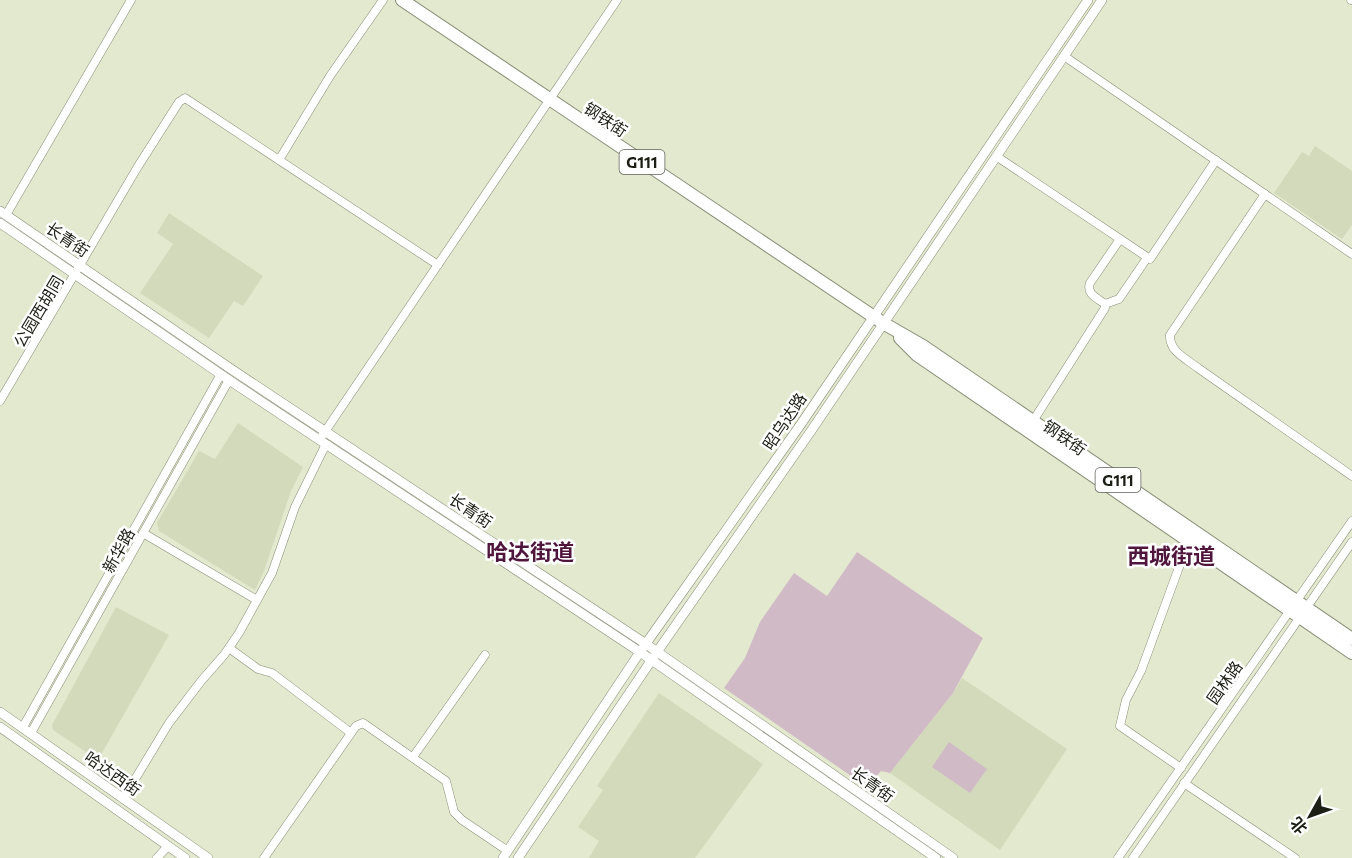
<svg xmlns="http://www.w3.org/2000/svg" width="1352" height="858" font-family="Commissioner,'Noto Sans SC',sans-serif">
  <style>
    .built { fill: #d3dabb }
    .green { fill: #d0bac6 }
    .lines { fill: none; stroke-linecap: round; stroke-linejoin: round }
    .minor-casing { stroke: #868c74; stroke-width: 9 }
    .major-casing { stroke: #868c74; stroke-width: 10 }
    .highway-casing { stroke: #868c74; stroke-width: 14 }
    .minor { stroke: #fff; stroke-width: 8 }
    .major { stroke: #fff; stroke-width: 9 }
    .highway { stroke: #fff; stroke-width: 12 }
    .labels { text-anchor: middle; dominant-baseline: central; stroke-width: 5; stroke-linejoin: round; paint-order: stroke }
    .shield { fill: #fff; stroke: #60625b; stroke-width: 1.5 }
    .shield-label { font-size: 15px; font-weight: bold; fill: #1c1f15 }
    .street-label { font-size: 16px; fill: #1c1f15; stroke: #fff }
    .district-label { font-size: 22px; font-weight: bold; fill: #50153c; stroke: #fff }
  </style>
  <rect width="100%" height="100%" fill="#e3e9cf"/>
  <!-- built -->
  <g class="built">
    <path d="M 1315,146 L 1352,171 L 1352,225 L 1342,239 L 1274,193 L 1302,152 L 1309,156 Z"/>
    <path d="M 169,213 L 263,276 L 243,306 L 234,301 L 209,338 L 140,293 L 173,244 L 157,233 Z"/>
    <path d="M 238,423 L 303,467 L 291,491 L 264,571 L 255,590 L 159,531 L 157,523 L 199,451 L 215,459 Z"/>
    <path d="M 116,607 L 169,635 L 98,760 L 53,730 L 52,725 Z"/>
    <path d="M 962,678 L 1067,749 L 1000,850 L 890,773 L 953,693 Z"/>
    <path d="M 659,693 L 763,764 L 695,858 L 589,858 L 599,841 L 578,827 L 603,790 L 597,786 Z"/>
  </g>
  <!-- green -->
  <g class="green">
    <path d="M 857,552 L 983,638 L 953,693 L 890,773 L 881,771 L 867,787 L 724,688 L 745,658 L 760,622 L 794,573 L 827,596 Z"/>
    <path d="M 949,742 L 987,769 L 970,793 L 932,767 Z"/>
  </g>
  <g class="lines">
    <!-- minor casing -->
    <g class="minor-casing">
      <g id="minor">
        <path d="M 1351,0 L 1352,0"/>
        <path d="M 1064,56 L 1352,254"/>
        <path d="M 996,156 L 1150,259 L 1216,160"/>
        <path d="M 279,160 L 330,76 L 383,0"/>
        <path d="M 1265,194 L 1170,335 C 1169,351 1185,358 1198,368 L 1352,476"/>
        <path d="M 6,215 L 131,0"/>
        <path d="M 1105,304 L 1119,299 L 1147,258"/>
        <path d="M 0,401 L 137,168 L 179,102 L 185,98 L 438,265"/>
        <path d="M 1033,421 L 1105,308 L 1105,304 C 1097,298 1086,294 1090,283 L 1120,239"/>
        <path d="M 322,436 L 617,0"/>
        <path d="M 143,533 L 257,600"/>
        <path d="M 229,648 L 258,669 L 272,673 L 351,733"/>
        <path d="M 23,727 L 221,374"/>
        <path d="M 31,733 L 229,380"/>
        <path d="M 413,757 L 485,655"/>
        <path d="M 1181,768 L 1120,726 L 1126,700 L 1141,671 L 1182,559 L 1191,543"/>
        <path d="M 1184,783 L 1295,858"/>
        <path d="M 123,799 L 169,723 L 202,680 L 224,655 L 239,633 L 272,573 L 295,507 L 326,444"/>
        <path d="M 157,858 L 168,846"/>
        <path d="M 264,858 L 356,726 L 363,723 L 446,781 L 454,812 L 462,820 L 508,851"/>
        <path d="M 1118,858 L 1352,521"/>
        <path d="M 1133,858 L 1352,542"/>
      </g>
    </g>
    <!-- major casing -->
    <g class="major-casing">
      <g id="major">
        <path d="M 0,211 L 231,369 L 646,644 L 953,858"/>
        <path d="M 0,223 L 229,380 L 640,652 L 936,858"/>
        <path d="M 0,712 L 208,858"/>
        <path d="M 0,727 L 185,858"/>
        <path d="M 503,858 L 640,652 L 801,424 L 1088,0"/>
        <path d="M 518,858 L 657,652 L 811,431 L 1102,0"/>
      </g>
    </g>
    <!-- highway casing -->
    <g class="highway-casing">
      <g id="highway">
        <path d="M 402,0 L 883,323 L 923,346 L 1352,639"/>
        <path d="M 900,338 L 917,355 L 1352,653"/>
      </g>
    </g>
    <!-- minor -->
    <use href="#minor" class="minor"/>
    <!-- major -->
    <use href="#major" class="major"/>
    <!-- highway -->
    <use href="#highway" class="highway"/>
  </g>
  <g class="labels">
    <!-- shield labels -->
    <g class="shield">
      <rect x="619.5" y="150" width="45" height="24" rx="4.5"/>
      <rect x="1095.5" y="468" width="45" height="24" rx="4.5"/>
    </g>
    <g class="shield-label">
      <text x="642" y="162">G111</text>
      <text x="1118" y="480">G111</text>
    </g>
    <!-- street labels -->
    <g class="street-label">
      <text transform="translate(606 119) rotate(34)">钢铁街</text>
      <text transform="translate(68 239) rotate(34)">长青街</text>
      <text transform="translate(38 311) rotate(-59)">公园西胡同</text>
      <text transform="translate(784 421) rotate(-56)">昭乌达路</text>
      <text transform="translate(1065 437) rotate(35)">钢铁街</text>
      <text transform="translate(471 510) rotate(34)">长青街</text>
      <text transform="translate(118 550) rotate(-61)">新华路</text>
      <text transform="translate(1224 682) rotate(-55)">园林路</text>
      <text transform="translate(113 773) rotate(35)">哈达西街</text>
      <text transform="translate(873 784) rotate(35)">长青街</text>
    </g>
    <!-- district labels -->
    <g class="district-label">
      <text x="530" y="551">哈达街道</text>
      <text x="1171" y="555">西城街道</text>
    </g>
  </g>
  <!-- north arrow -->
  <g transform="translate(1310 816) rotate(230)" stroke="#ffffff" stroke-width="4.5" paint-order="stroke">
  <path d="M0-4.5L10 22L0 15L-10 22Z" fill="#1c1f15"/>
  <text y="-9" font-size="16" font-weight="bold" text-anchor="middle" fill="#1c1f15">北</text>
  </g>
</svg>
